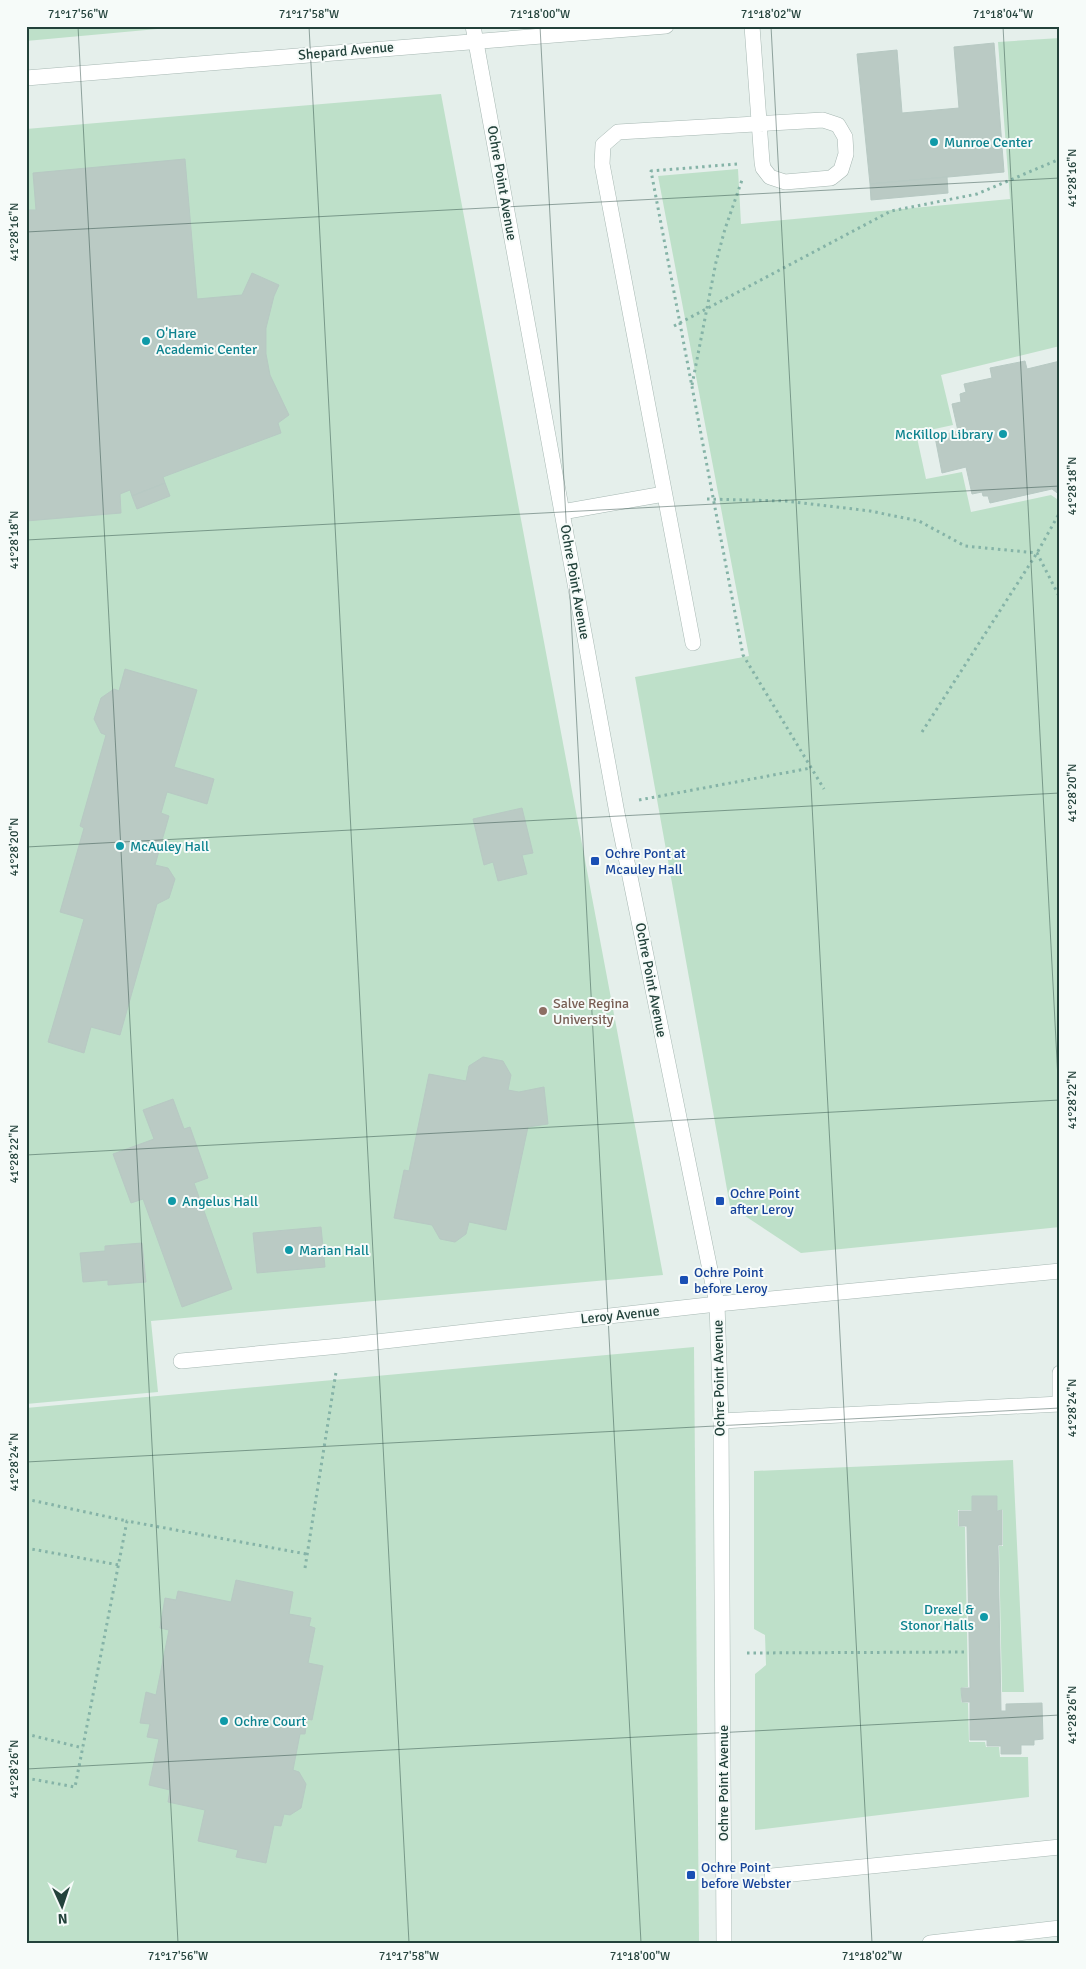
<svg xmlns="http://www.w3.org/2000/svg" width="1086" height="1969" font-family="Signika,sans-serif">
  <style>
    .green { fill: #bee0c9 }
    .building { fill: #bacac4; stroke: #b7c9c3 }
    .lines { fill: none; stroke-linecap: round; stroke-linejoin: round }
    .minor-casing { stroke: #a7b8b3; stroke-width: 16 }
    .path { stroke: #85b3a7; stroke-width: 3; stroke-dasharray: 2.5 4; stroke-linecap: butt }
    .minor { stroke: #fff; stroke-width: 15 }
    .ticks { fill: none; stroke: #23423b; stroke-width: 1; stroke-opacity: 0.45 }
    .culture-dot { fill: #0f9aa8; stroke: #f6fbf9; stroke-width: 2 }
    .transit-dot { fill: #1a4fb4; stroke: #f6fbf9; stroke-width: 2 }
    .education-dot { fill: #8d6e63; stroke: #f6fbf9; stroke-width: 2 }
    .labels { text-anchor: middle; dominant-baseline: central; stroke-width: 4; stroke-linejoin: round; paint-order: stroke }
    .street-label { font-size: 14px; fill: #23423b; stroke: #f6fbf9 }
    .culture-label { font-size: 14px; fill: #0d838f; stroke: #f6fbf9; text-anchor: start }
    .transit-label { font-size: 14px; fill: #164399; stroke: #f6fbf9; text-anchor: start }
    .education-label { font-size: 14px; fill: #785e54; stroke: #f6fbf9; text-anchor: start }
    .neatline { fill: none; stroke: #23423b; stroke-width: 2 }
    .ticks-label { font-size: 12px; text-anchor: middle; fill: #23423b }
  </style>
  <rect width="100%" height="100%" fill="#e5efeb"/>
  <!-- green -->
  <g class="green">
    <path d="M 26,26 L 190,26 L 26,41 Z"/>
    <path d="M 1060,38 L 1060,346 L 941,375 L 953,425 L 916,433 L 926,479 L 962,472 L 971,512 L 1051,495 L 1060,501 L 1060,1227 L 801,1253 L 730,1206 L 635,677 L 749,656 L 658,176 L 738,169 L 741,224 L 1010,199 L 998,42 Z"/>
    <path d="M 441,94 L 663,1275 L 151,1321 L 158,1392 L 26,1404 L 26,129 Z"/>
    <path d="M 694,1347 L 699,1942 L 26,1943 L 26,1408 Z"/>
    <path d="M 1013,1460 L 1024,1692 L 1002,1692 L 999,1546 L 1003,1546 L 1003,1510 L 997,1510 L 997,1496 L 972,1496 L 972,1510 L 958,1510 L 958,1526 L 965,1527 L 968,1687 L 961,1688 L 961,1702 L 968,1703 L 969,1742 L 985,1742 L 986,1747 L 999,1747 L 1000,1757 L 1028,1757 L 1029,1797 L 755,1830 L 755,1674 L 766,1665 L 765,1635 L 754,1629 L 754,1471 Z"/>
  </g>
  <!-- building -->
  <g class="building">
    <path d="M 994,43 L 1004,172 L 870,184 L 857,54 L 897,50 L 902,113 L 959,108 L 954,47 Z"/>
    <path d="M 185,159 L 197,299 L 242,295 L 252,273 L 279,285 L 274,296 L 266,328 L 266,354 L 270,375 L 289,415 L 278,423 L 281,433 L 163,477 L 165,483 L 132,496 L 130,490 L 120,494 L 121,513 L 26,521 L 26,210 L 36,210 L 33,173 Z"/>
    <path d="M 947,177 L 948,193 L 871,200 L 870,184 Z"/>
    <path d="M 1025,361 L 1027,369 L 1060,361 L 1060,495 L 1052,489 L 990,503 L 988,496 L 983,496 L 982,492 L 972,494 L 966,467 L 942,473 L 935,437 L 958,431 L 952,404 L 961,402 L 960,394 L 966,392 L 964,384 L 992,378 L 990,368 Z"/>
    <path d="M 165,483 L 170,496 L 137,509 L 132,496 Z"/>
    <path d="M 125,669 L 197,690 L 174,767 L 214,779 L 207,804 L 167,792 L 161,813 L 169,816 L 155,865 L 168,868 L 175,879 L 169,898 L 157,904 L 120,1035 L 91,1027 L 84,1053 L 48,1042 L 84,919 L 60,912 L 84,828 L 80,826 L 106,735 L 101,733 L 94,719 L 101,698 L 114,689 L 119,691 Z"/>
    <path d="M 522,808 L 533,853 L 522,855 L 527,874 L 498,881 L 493,862 L 484,865 L 473,819 Z"/>
    <path d="M 483,1057 L 503,1061 L 511,1075 L 508,1090 L 519,1092 L 544,1087 L 548,1124 L 528,1127 L 506,1230 L 469,1222 L 466,1234 L 455,1242 L 440,1239 L 432,1225 L 394,1218 L 404,1170 L 409,1171 L 429,1074 L 466,1081 L 469,1066 Z"/>
    <path d="M 173,1099 L 184,1129 L 190,1127 L 208,1178 L 194,1183 L 232,1289 L 182,1307 L 143,1199 L 131,1203 L 113,1154 L 154,1139 L 143,1110 Z"/>
    <path d="M 321,1227 L 325,1267 L 257,1273 L 253,1233 Z"/>
    <path d="M 142,1243 L 146,1282 L 108,1285 L 108,1280 L 83,1282 L 80,1253 L 105,1251 L 105,1246 Z"/>
    <path d="M 972,1496 L 997,1496 L 997,1511 L 1002,1510 L 1002,1545 L 998,1545 L 1001,1711 L 1006,1711 L 1006,1704 L 1042,1703 L 1043,1739 L 1034,1740 L 1034,1745 L 1021,1745 L 1021,1754 L 1001,1754 L 1001,1746 L 987,1746 L 987,1740 L 970,1740 L 970,1702 L 962,1702 L 961,1688 L 970,1688 L 967,1526 L 959,1526 L 959,1511 L 972,1511 Z"/>
    <path d="M 236,1580 L 293,1592 L 289,1614 L 311,1618 L 309,1626 L 315,1628 L 308,1663 L 323,1666 L 312,1720 L 307,1719 L 305,1734 L 300,1734 L 293,1770 L 299,1772 L 306,1784 L 301,1808 L 290,1815 L 284,1814 L 281,1826 L 274,1825 L 266,1863 L 236,1857 L 238,1850 L 198,1841 L 205,1810 L 168,1802 L 170,1790 L 149,1785 L 159,1739 L 147,1737 L 150,1724 L 140,1723 L 146,1692 L 156,1695 L 169,1630 L 160,1628 L 165,1598 L 176,1600 L 178,1591 L 231,1602 Z"/>
  </g>
  <g class="lines">
    <!-- minor casing -->
    <g class="minor-casing">
      <g id="minor">
        <path d="M 473,26 L 617,813 L 717,1304 L 721,1421 L 724,1943"/>
        <path d="M 26,78 L 666,26"/>
        <path d="M 562,512 L 664,494"/>
        <path d="M 693,643 L 602,164 L 603,145 L 618,132 L 823,120 L 838,125 L 845,137 L 846,154 L 841,170 L 831,178 L 785,182 L 770,177 L 763,168 L 762,162 L 752,26"/>
        <path d="M 181,1361 L 340,1346 L 717,1304 L 1060,1271"/>
        <path d="M 1060,1373 L 1060,1397"/>
        <path d="M 721,1421 L 1060,1404"/>
        <path d="M 772,1876 L 1060,1847"/>
        <path d="M 930,1943 L 1060,1928"/>
      </g>
    </g>
    <!-- path -->
    <g class="path">
      <path d="M 737,164 L 651,171 L 743,655 L 824,789"/>
      <path d="M 674,326 L 891,211 L 977,194 L 1060,159"/>
      <path d="M 692,385 L 716,262 L 725,229 L 742,180"/>
      <path d="M 707,499 L 786,501 L 870,511 L 919,521 L 965,546 L 1037,553 L 1060,598"/>
      <path d="M 922,732 L 1037,553 L 1060,512"/>
      <path d="M 639,800 L 811,768"/>
      <path d="M 26,1499 L 127,1521"/>
      <path d="M 26,1548 L 119,1565"/>
      <path d="M 305,1568 L 336,1372"/>
      <path d="M 747,1653 L 964,1652"/>
      <path d="M 26,1734 L 83,1748"/>
      <path d="M 26,1778 L 75,1787 L 127,1521 L 306,1554"/>
    </g>
    <!-- minor -->
    <use href="#minor" class="minor"/>
  </g>
  <!-- ticks -->
  <path class="ticks" d="M 78,26 L 178,1943M 309,26 L 409,1943M 540,26 L 641,1943M 771,26 L 872,1943M 1003,26 L 1060,1118M 26,232 L 1060,178M 26,540 L 1060,486M 26,847 L 1060,793M 26,1155 L 1060,1100M 26,1462 L 1060,1408M 26,1769 L 1060,1715"/>
  <!-- markers -->
  <g class="culture-dot">
    <circle cx="934" cy="142" r="5"/>
    <circle cx="146" cy="341" r="5"/>
    <circle cx="1003" cy="434" r="5"/>
    <circle cx="120" cy="846" r="5"/>
    <circle cx="172" cy="1201" r="5"/>
    <circle cx="289" cy="1250" r="5"/>
    <circle cx="984" cy="1617" r="5"/>
    <circle cx="224" cy="1721" r="5"/>
  </g>
  <g class="transit-dot">
    <rect x="590" y="856" width="10" height="10" rx="2.5"/>
    <rect x="715" y="1196" width="10" height="10" rx="2.5"/>
    <rect x="679" y="1275" width="10" height="10" rx="2.5"/>
    <rect x="686" y="1870" width="10" height="10" rx="2.5"/>
  </g>
  <circle class="education-dot" cx="543" cy="1011" r="5"/>
  <g class="labels">
    <!-- street labels -->
    <g class="street-label">
      <text transform="translate(346 51) rotate(-5)">Shepard Avenue</text>
      <text transform="translate(502 183) rotate(80)">Ochre Point Avenue</text>
      <text transform="translate(575 582) rotate(80)">Ochre Point Avenue</text>
      <text transform="translate(651 980) rotate(79)">Ochre Point Avenue</text>
      <text transform="translate(620 1315) rotate(-6)">Leroy Avenue</text>
      <text transform="translate(719 1378) rotate(-91)">Ochre Point Avenue</text>
      <text transform="translate(723 1783) rotate(-90)">Ochre Point Avenue</text>
    </g>
    <!-- culture labels -->
    <g class="culture-label">
      <text x="944" y="142">Munroe Center</text>
      <text x="156" y="333">O'Hare<tspan x="156" dy="16">Academic Center</tspan></text>
      <text x="993" y="434" text-anchor="end">McKillop Library</text>
      <text x="130" y="846">McAuley Hall</text>
      <text x="182" y="1201">Angelus Hall</text>
      <text x="299" y="1250">Marian Hall</text>
      <text x="974" y="1609" text-anchor="end">Drexel &amp;<tspan x="974" dy="16">Stonor Halls</tspan></text>
      <text x="234" y="1721">Ochre Court</text>
    </g>
    <!-- transit labels -->
    <g class="transit-label">
      <text x="605" y="853">Ochre Pont at<tspan x="605" dy="16">Mcauley Hall</tspan></text>
      <text x="730" y="1193">Ochre Point<tspan x="730" dy="16">after Leroy</tspan></text>
      <text x="694" y="1272">Ochre Point<tspan x="694" dy="16">before Leroy</tspan></text>
      <text x="701" y="1867">Ochre Point<tspan x="701" dy="16">before Webster</tspan></text>
    </g>
    <!-- education labels -->
    <g class="education-label">
      <text x="553" y="1003">Salve Regina<tspan x="553" dy="16">University</tspan></text>
    </g>
  </g>
  <!-- border -->
  <rect width="1086" height="1969" fill="none" stroke="#f6fbf9" stroke-width="55"/>
  <!-- north arrow -->
  <g transform="translate(62 1906) rotate(177)" stroke="#f6fbf9" stroke-width="4" paint-order="stroke">
  <path d="M0-4L9 19L0 12L-9 19Z" fill="#23423b"/>
  <text y="-8" font-size="14" font-weight="bold" text-anchor="middle" fill="#23423b">N</text>
  </g>
  <rect x="28" y="28" width="1030" height="1914" class="neatline"/>
  <g class="ticks-label">
    <text x="78" y="18">71°17'56"W</text>
    <text x="309" y="18">71°17'58"W</text>
    <text x="540" y="18">71°18'00"W</text>
    <text x="771" y="18">71°18'02"W</text>
    <text x="1003" y="18">71°18'04"W</text>
    <text transform="translate(1072 178) rotate(-90)" y="4">41°28'16"N</text>
    <text transform="translate(14 232) rotate(-90)" y="4">41°28'16"N</text>
    <text transform="translate(1072 486) rotate(-90)" y="4">41°28'18"N</text>
    <text transform="translate(14 540) rotate(-90)" y="4">41°28'18"N</text>
    <text transform="translate(1072 793) rotate(-90)" y="4">41°28'20"N</text>
    <text transform="translate(14 847) rotate(-90)" y="4">41°28'20"N</text>
    <text transform="translate(1072 1100) rotate(-90)" y="4">41°28'22"N</text>
    <text transform="translate(14 1154) rotate(-90)" y="4">41°28'22"N</text>
    <text transform="translate(1072 1408) rotate(-90)" y="4">41°28'24"N</text>
    <text transform="translate(14 1462) rotate(-90)" y="4">41°28'24"N</text>
    <text transform="translate(1072 1715) rotate(-90)" y="4">41°28'26"N</text>
    <text transform="translate(14 1769) rotate(-90)" y="4">41°28'26"N</text>
    <text x="178" y="1960">71°17'56"W</text>
    <text x="409" y="1960">71°17'58"W</text>
    <text x="640" y="1960">71°18'00"W</text>
    <text x="872" y="1960">71°18'02"W</text>
  </g>
</svg>
